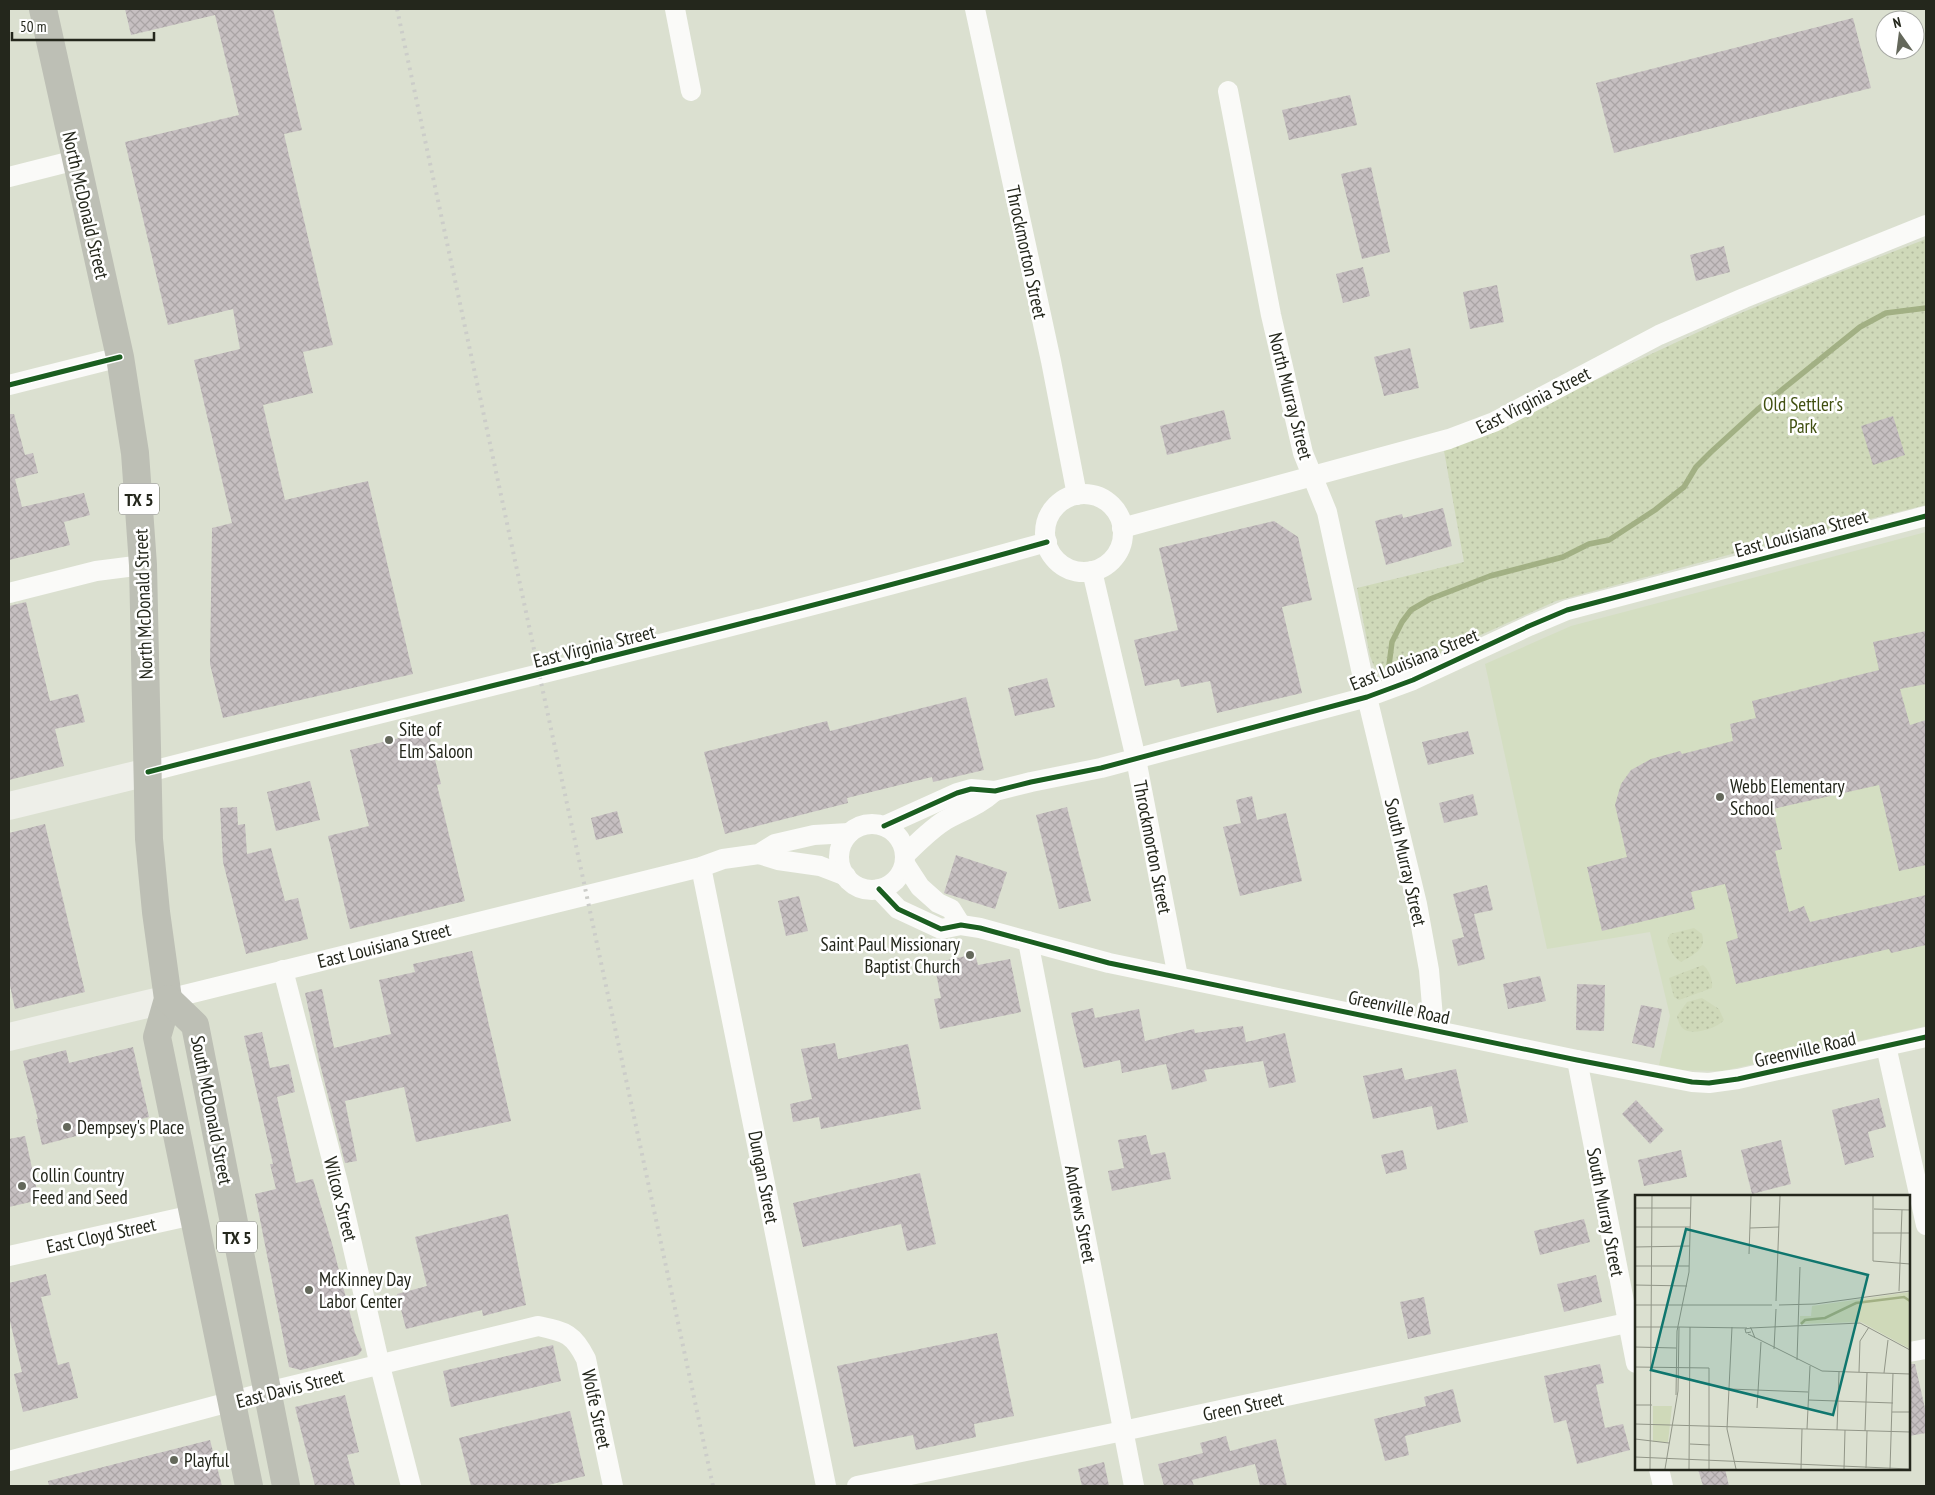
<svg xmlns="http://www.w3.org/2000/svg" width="1935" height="1495" font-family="'PT Sans Narrow',sans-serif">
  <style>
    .built { fill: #d4dec2 }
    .park { fill: url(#park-dots) }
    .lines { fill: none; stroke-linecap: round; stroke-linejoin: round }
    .stream { stroke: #a2b084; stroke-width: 5.5 }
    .building { fill: url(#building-cross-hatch) }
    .minor { stroke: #fafaf8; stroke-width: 20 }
    .secondary { stroke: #eeefe9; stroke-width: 28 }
    .primary { stroke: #bdbfb5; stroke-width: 28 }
    .rail { stroke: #cccdc9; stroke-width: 4; stroke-dasharray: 2.5 5; stroke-linecap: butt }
    .cycleway-casing { stroke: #fff; stroke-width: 8 }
    .cycleway { stroke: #1b5e20; stroke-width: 5 }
    .poi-dot { fill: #64685b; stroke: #fff; stroke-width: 2 }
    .labels { text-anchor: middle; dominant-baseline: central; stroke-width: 5; stroke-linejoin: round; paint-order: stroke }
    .shield { fill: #fff; stroke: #666860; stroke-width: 1 }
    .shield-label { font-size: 18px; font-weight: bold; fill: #24271c }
    .street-label { font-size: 19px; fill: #24271c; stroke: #fff }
    .park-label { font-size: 19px; fill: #415011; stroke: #fff }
    .poi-label { font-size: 19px; fill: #24271c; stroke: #fff; text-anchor: start }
    .inset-river { fill: none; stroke: #a2b084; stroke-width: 2.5 }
    .inset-road { fill: none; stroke: #929688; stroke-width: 1 }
    .view { fill: #0f766e; fill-opacity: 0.15; stroke: #0f766e; stroke-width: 2.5 }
    .inset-edge { fill: none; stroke: #24271c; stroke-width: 2.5 }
  </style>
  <defs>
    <pattern id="park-dots" width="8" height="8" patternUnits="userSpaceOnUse" patternTransform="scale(1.25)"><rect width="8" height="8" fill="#cfd9b9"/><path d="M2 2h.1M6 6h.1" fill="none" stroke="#b2ba9e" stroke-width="1.8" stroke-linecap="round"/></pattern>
    <pattern id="building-cross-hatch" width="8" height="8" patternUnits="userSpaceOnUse" patternTransform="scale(1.25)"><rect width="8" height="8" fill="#c6bfc1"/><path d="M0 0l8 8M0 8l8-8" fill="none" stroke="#aaa4a5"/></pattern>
  </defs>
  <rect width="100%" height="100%" fill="#dbe0d0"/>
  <!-- built -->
  <path class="built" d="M 1926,532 L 1926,1026 L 1722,1071 L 1683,1070 L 1659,1065 L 1670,1016 L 1650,932 L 1547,949 L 1485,664 L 1571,626 Z"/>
  <!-- park -->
  <g class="park">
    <path d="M 1926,239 L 1926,505 L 1758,547 L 1556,601 L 1397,673 L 1387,677 L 1382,677 L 1374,666 L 1370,656 L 1357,588 L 1464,562 L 1444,451 L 1724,320 L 1820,280 Z"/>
    <path d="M 1694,928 L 1702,934 C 1707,950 1692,955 1681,962 C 1673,957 1670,950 1667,941 L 1670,934 Z"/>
    <path d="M 1703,965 C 1709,970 1713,980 1712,988 L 1679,1000 L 1674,997 L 1669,978 Z"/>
    <path d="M 1702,998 L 1719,1009 L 1724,1020 C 1717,1028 1695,1035 1685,1030 C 1680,1027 1678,1021 1677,1016 L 1687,1002 Z"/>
  </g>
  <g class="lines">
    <!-- stream -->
    <path class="stream" d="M 1388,673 L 1392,642 L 1402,622 L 1411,610 L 1430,599 L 1490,576 L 1563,557 L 1589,544 L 1609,540 L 1655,510 L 1684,487 L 1696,467 L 1711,452 L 1757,410 L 1860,327 L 1886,313 L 1926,308"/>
  </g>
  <!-- building -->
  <g class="building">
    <path d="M 125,9 L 273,9 L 302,130 L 284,134 L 333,345 L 303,352 L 313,393 L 263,405 L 285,500 L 368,481 L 413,674 L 223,718 L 210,664 L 212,528 L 232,523 L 194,360 L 240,349 L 233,309 L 168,325 L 125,142 L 239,115 L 215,15 L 131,35 Z"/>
    <path d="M 1853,18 L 1871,88 L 1614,153 L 1596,83 Z"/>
    <path d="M 1350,95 L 1357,125 L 1289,140 L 1282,110 Z"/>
    <path d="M 1371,167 L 1390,252 L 1362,259 L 1341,174 Z"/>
    <path d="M 1724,246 L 1730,272 L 1696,281 L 1690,255 Z"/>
    <path d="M 1363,267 L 1370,296 L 1343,303 L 1336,274 Z"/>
    <path d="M 1497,285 L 1504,322 L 1470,329 L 1463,292 Z"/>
    <path d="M 1410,348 L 1419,388 L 1384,396 L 1374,357 Z"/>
    <path d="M 1224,410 L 1231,439 L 1167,455 L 1160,426 Z"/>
    <path d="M 9,414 L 14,414 L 25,455 L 33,453 L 38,473 L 15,479 L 22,507 L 84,493 L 90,515 L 64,522 L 70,545 L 9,560 Z"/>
    <path d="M 1893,416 L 1905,455 L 1873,465 L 1861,426 Z"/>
    <path d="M 1443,508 L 1452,546 L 1386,565 L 1375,521 L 1402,514 L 1403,518 Z"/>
    <path d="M 1274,521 L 1298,537 L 1312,600 L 1282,607 L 1302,693 L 1217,713 L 1210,681 L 1181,687 L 1179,679 L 1145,686 L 1134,640 L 1178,630 L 1159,548 Z"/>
    <path d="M 26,602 L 50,701 L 78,694 L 85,722 L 55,729 L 64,766 L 9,780 L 9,606 Z"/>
    <path d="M 1926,631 L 1926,684 L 1900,689 L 1910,725 L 1926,720 L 1926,865 L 1899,871 L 1879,785 L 1773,809 L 1782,849 L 1775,851 L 1789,912 L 1804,906 L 1810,922 L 1926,895 L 1926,945 L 1891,953 L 1889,949 L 1736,984 L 1726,942 L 1738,938 L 1725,884 L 1691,892 L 1695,909 L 1602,931 L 1587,867 L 1627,857 L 1615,805 L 1621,784 L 1631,770 L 1651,759 L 1680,751 L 1682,754 L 1733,741 L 1730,724 L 1756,718 L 1752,701 L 1879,670 L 1873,642 Z"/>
    <path d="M 1047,678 L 1055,707 L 1015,716 L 1008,688 Z"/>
    <path d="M 966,697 L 984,770 L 933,782 L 932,777 L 847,798 L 848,803 L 725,834 L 704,752 L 827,721 L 830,731 Z"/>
    <path d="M 428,731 L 441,784 L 437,785 L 465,901 L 350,929 L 328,836 L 369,826 L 350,750 Z"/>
    <path d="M 1468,731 L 1474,754 L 1428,765 L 1422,742 Z"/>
    <path d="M 310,781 L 320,820 L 276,831 L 267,792 Z"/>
    <path d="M 1473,794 L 1478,815 L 1444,823 L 1439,803 Z"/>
    <path d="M 1252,796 L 1257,820 L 1286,813 L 1302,881 L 1240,896 L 1223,827 L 1241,823 L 1236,800 Z"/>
    <path d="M 237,807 L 238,825 L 245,824 L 247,854 L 271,848 L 285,901 L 298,898 L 308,939 L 246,954 L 223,862 L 220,808 Z"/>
    <path d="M 1067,807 L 1091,901 L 1059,909 L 1036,815 Z"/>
    <path d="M 617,811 L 623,833 L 596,840 L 591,818 Z"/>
    <path d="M 45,824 L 85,992 L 15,1009 L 9,981 L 9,833 Z"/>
    <path d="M 956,855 L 1007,872 L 995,909 L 944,893 Z"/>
    <path d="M 1487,885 L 1493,910 L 1474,914 L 1485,959 L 1458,966 L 1452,940 L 1464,937 L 1453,894 Z"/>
    <path d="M 799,896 L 808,931 L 786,936 L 778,901 Z"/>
    <path d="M 472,951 L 511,1121 L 416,1142 L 404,1087 L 345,1101 L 357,1161 L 345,1163 L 320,1064 L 305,993 L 322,989 L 334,1048 L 391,1034 L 379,980 L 415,972 L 413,964 Z"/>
    <path d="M 975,954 L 978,965 L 1010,959 L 1021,1012 L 940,1029 L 934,999 L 941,998 L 934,963 Z"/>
    <path d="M 1540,976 L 1546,1001 L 1508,1009 L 1503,984 Z"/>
    <path d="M 1577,984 L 1605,985 L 1604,1031 L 1576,1030 Z"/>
    <path d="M 1641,1005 L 1662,1009 L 1654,1048 L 1632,1043 Z"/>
    <path d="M 1093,1008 L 1095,1018 L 1139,1009 L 1145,1041 L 1194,1029 L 1195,1033 L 1243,1026 L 1246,1042 L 1285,1033 L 1296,1082 L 1269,1088 L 1263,1061 L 1204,1070 L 1207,1081 L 1172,1090 L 1166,1064 L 1122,1073 L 1120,1060 L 1084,1068 L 1071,1013 Z"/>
    <path d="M 262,1032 L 270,1068 L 289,1064 L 295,1092 L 277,1097 L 296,1183 L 313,1179 L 333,1247 L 355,1333 L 362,1350 L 358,1355 L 301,1370 L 289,1367 L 255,1194 L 276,1189 L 270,1164 L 273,1164 L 244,1036 Z"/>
    <path d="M 835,1043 L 838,1059 L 908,1044 L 921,1109 L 821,1129 L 819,1117 L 793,1122 L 790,1104 L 812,1099 L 801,1049 Z"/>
    <path d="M 133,1047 L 149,1117 L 42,1145 L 36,1119 L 38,1119 L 23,1061 L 66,1050 L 69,1063 Z"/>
    <path d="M 1402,1068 L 1405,1080 L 1456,1069 L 1468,1122 L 1437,1130 L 1432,1106 L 1373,1119 L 1363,1076 Z"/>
    <path d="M 1879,1098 L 1886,1127 L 1868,1132 L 1874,1157 L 1845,1165 L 1832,1110 Z"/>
    <path d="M 1636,1100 L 1664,1130 L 1650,1144 L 1622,1114 Z"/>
    <path d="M 1146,1135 L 1151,1155 L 1165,1152 L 1171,1179 L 1112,1191 L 1108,1171 L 1124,1168 L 1118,1140 Z"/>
    <path d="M 25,1136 L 39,1200 L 9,1207 L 9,1139 Z"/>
    <path d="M 1781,1140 L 1791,1184 L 1752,1194 L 1741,1150 Z"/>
    <path d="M 1403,1150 L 1407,1169 L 1386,1174 L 1381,1155 Z"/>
    <path d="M 1681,1150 L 1687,1177 L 1644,1186 L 1638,1160 Z"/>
    <path d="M 920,1173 L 936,1244 L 907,1251 L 901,1224 L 803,1247 L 793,1203 Z"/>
    <path d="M 508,1214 L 526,1305 L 483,1316 L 482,1310 L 406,1329 L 397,1294 L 427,1286 L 415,1237 Z"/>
    <path d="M 1584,1219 L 1590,1242 L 1540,1255 L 1534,1231 Z"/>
    <path d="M 46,1274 L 51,1295 L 41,1297 L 58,1365 L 69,1362 L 78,1398 L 23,1412 L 14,1374 L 22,1372 L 9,1317 L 9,1283 Z"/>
    <path d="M 1596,1275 L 1602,1302 L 1564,1312 L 1557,1284 Z"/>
    <path d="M 1424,1297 L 1431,1334 L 1408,1339 L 1400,1302 Z"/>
    <path d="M 997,1333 L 1014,1416 L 974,1424 L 976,1437 L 916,1450 L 913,1435 L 854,1447 L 837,1366 Z"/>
    <path d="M 553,1345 L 561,1381 L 451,1407 L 443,1371 Z"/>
    <path d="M 1600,1364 L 1604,1383 L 1596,1385 L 1605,1428 L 1623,1424 L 1630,1450 L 1577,1464 L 1566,1420 L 1554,1423 L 1544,1376 Z"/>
    <path d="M 1909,1364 L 1915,1364 L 1926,1413 L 1926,1433 L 1909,1436 Z"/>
    <path d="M 1453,1389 L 1461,1422 L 1405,1436 L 1409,1455 L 1385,1461 L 1374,1419 L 1426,1406 L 1424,1397 Z"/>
    <path d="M 345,1395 L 359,1452 L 347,1455 L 355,1486 L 315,1486 L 295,1407 Z"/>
    <path d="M 570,1411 L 585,1476 L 544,1486 L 471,1486 L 459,1438 Z"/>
    <path d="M 1226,1436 L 1230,1451 L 1276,1439 L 1287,1486 L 1260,1486 L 1255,1464 L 1192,1480 L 1194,1486 L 1164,1486 L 1158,1464 L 1203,1453 L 1200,1443 Z"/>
    <path d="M 210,1440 L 222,1486 L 49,1486 L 48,1481 Z"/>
    <path d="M 1104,1462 L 1109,1486 L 1082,1486 L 1078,1469 Z"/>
    <path d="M 1698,1469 L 1725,1469 L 1729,1486 L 1703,1486 Z"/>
  </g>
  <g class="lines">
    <!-- minor -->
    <g class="minor">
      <path d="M 675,9 L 691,91"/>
      <path d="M 975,9 L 1051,361 L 1077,495"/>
      <path d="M 1228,91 L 1271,315 L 1303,453 L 1327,512 L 1367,697 L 1417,904 L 1429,970 L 1434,1030"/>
      <path d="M 9,177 L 76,160"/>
      <path d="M 9,385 L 120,357"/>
      <circle cx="1084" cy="533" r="39"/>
      <path d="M 1122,528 L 1449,439 L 1494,422 L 1659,335 L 1744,298 L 1926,225"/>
      <path d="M 1092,571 L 1136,759 L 1178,977"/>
      <path d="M 9,593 L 96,571 L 143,565"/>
      <path d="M 148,772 C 447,695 749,626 1047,542"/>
      <circle cx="872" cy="857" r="33"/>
      <path d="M 884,826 L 957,793 L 971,789 L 995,791 L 1031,782 L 1101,768 L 1367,697 L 1413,680 L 1529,626 L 1567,610 L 1926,516"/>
      <path d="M 759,854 L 778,860 L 820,866 L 846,876"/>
      <path d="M 905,855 C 917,843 930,830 944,821 C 963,810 977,807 995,791"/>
      <path d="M 905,864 L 920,887 L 938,903 L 951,909 L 961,925"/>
      <path d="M 701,867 L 826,1486"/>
      <path d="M 879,889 L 898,909 L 941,929 L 961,925 L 980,928 L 1109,963 L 1577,1060 L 1692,1082 L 1709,1083 L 1738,1079 L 1926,1037"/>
      <path d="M 1028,941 L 1134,1486"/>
      <path d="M 283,970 L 339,1187 L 380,1366 L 411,1486"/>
      <path d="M 168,999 L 701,867 L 723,859 L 759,854 L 775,844 L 814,835 L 849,833"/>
      <path d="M 1886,1046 L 1926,1225"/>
      <path d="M 1577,1060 L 1636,1363"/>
      <path d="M 9,1256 L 193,1215"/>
      <path d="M 1909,1352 L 1926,1349"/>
      <path d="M 9,1461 L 267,1392 L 538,1326 C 565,1332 573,1333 586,1359 L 613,1486"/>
      <path d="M 1659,1469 L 1663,1486"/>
      <path d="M 857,1486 L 1123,1431 L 1627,1323"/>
    </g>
    <!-- secondary -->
    <g class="secondary">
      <path d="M 9,806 L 148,772"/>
      <path d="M 9,1037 L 168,999"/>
    </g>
    <!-- primary -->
    <g class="primary">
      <path d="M 43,9 L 120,357 L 135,453 L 143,565 L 149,839 L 156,912 L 168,999 L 157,1037 L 249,1486"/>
      <path d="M 168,999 L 195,1025 L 286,1486"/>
    </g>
    <!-- rail -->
    <path class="rail" d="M 397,9 L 713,1486"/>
    <!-- cycleway casing -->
    <g class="cycleway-casing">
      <g id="cycleway">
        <path d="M 9,385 L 120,357"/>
        <path d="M 148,772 C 447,695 749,626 1047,542"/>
        <path d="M 884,826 L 957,793 L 971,789 L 995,791 L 1031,782 L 1101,768 L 1367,697 L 1413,680 L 1529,626 L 1567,610 L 1926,516"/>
        <path d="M 879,889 L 898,909 L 941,929 L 961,925 L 980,928 L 1109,963 L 1577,1060 L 1692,1082 L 1709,1083 L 1738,1079 L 1926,1037"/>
      </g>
    </g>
    <!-- cycleway -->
    <use href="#cycleway" class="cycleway"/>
  </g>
  <!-- markers -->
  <g class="poi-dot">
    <circle cx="389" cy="740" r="5"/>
    <circle cx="1720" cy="797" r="5"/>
    <circle cx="970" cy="955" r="5"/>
    <circle cx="67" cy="1127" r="5"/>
    <circle cx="22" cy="1186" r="5"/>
    <circle cx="309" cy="1290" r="5"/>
    <circle cx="174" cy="1460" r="5"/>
  </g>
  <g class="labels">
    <!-- shield labels -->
    <g class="shield">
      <rect x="119" y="483.5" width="40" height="31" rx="4"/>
      <rect x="217" y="1221.5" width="40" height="31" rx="4"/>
    </g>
    <g class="shield-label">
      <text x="139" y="499">TX 5</text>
      <text x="237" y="1237">TX 5</text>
    </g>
    <!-- street labels -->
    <g class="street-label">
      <text transform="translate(86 205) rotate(77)">North McDonald Street</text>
      <text transform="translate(1027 252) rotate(78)">Throckmorton Street</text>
      <text transform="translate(1291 396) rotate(76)">North Murray Street</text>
      <text transform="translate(1533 400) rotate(-27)">East Virginia Street</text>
      <text transform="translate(1801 533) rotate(-15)">East Louisiana Street</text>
      <text transform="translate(143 604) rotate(-92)">North McDonald Street</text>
      <text transform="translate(594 646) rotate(-14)">East Virginia Street</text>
      <text transform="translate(1414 659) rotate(-22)">East Louisiana Street</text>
      <text transform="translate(1153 847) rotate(79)">Throckmorton Street</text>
      <text transform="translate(1406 862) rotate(77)">South Murray Street</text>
      <text transform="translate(384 945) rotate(-14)">East Louisiana Street</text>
      <text transform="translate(1399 1007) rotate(12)">Greenville Road</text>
      <text transform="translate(1805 1049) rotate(-13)">Greenville Road</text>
      <text transform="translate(212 1110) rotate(79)">South McDonald Street</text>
      <text transform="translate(764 1177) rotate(79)">Dungan Street</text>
      <text transform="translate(341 1199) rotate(76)">Wilcox Street</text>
      <text transform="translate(1606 1212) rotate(79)">South Murray Street</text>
      <text transform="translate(1081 1214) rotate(79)">Andrews Street</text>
      <text transform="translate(101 1235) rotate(-12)">East Cloyd Street</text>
      <text transform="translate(290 1388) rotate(-14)">East Davis Street</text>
      <text transform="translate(1243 1406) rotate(-12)">Green Street</text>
      <text transform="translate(597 1409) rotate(78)">Wolfe Street</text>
    </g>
    <!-- park labels -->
    <g class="park-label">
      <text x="1803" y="404">Old Settler's<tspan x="1803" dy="22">Park</tspan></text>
    </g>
    <!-- poi labels -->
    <g class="poi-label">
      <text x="399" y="729">Site of<tspan x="399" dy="22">Elm Saloon</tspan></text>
      <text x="1730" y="786">Webb Elementary<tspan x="1730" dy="22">School</tspan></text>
      <text x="960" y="944" text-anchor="end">Saint Paul Missionary<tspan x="960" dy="22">Baptist Church</tspan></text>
      <text x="77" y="1127">Dempsey's Place</text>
      <text x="32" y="1175">Collin Country<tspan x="32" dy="22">Feed and Seed</tspan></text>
      <text x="319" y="1279">McKinney Day<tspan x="319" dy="22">Labor Center</tspan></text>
      <text x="184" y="1460">Playful</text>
    </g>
  </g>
  <!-- overview -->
  <g transform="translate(1635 1195)">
    <rect width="275" height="275" fill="#dbe0d0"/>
    <path d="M 275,97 L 275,154 L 226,127 L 165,129 L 165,121 L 176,121 L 177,111 ZM 18,211 L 37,211 L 33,247 L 18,247 Z" fill="#cfd9b9"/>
    <path class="inset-river" d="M 166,129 L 170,125 L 190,123 L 221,108 L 269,102 L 275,106"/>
    <path class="inset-road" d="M 238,1 L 238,66 L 275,69M 0,13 L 56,13M 239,14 L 275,15M 0,32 L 55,32M 115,33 L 144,32M 238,38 L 275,38M 0,52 L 55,51M 114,59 L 116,1M 0,71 L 54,71M 0,90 L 52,91M 264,96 L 267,15M 141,106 L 145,1M 0,110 L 47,110M 47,110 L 137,110M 144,110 L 180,109 L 275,96M 0,132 L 44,132M 44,132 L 112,133M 97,132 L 92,234 L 101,274M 115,133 L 225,128 L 275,155M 116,137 L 111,138 L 110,134 L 116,133 L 120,143M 113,139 L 187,176 L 275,179M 0,152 L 41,153M 139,154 L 141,114M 162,165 L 165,72M 0,172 L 74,173 L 74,274M 224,177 L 225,146 L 234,132M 249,178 L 253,145M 94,194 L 173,197M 41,200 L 42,136 L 54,77 L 56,1M 173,205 L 258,208M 0,210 L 17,210M 122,213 L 126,147M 257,217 L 275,217M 0,229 L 275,237M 172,234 L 175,171M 202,235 L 204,177M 230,236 L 232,178M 0,244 L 34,248M 55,249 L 75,250M 0,262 L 275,274M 231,273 L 232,236M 15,274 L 17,1M 30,274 L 43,196 L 44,132M 54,274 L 55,132M 166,274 L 167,234M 209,274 L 210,235M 255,274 L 258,178"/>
    <path class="view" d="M 51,34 L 233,80 L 198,220 L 16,175 Z"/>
    <rect width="275" height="275" class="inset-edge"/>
  </g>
  <!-- border -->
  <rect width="1935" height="1495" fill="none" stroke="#24271c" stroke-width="20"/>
  <!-- north arrow -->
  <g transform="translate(1900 35) rotate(346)"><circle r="24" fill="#ffffff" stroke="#a7a9a4"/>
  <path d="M0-4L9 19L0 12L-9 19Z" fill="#64685b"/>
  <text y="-8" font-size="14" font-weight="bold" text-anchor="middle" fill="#24271c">N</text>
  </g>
  <!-- scale -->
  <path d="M12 32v8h142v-8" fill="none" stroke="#24271c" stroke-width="2.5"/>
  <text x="20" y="32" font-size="15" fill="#24271c" stroke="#ffffff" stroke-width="4" paint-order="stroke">50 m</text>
</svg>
